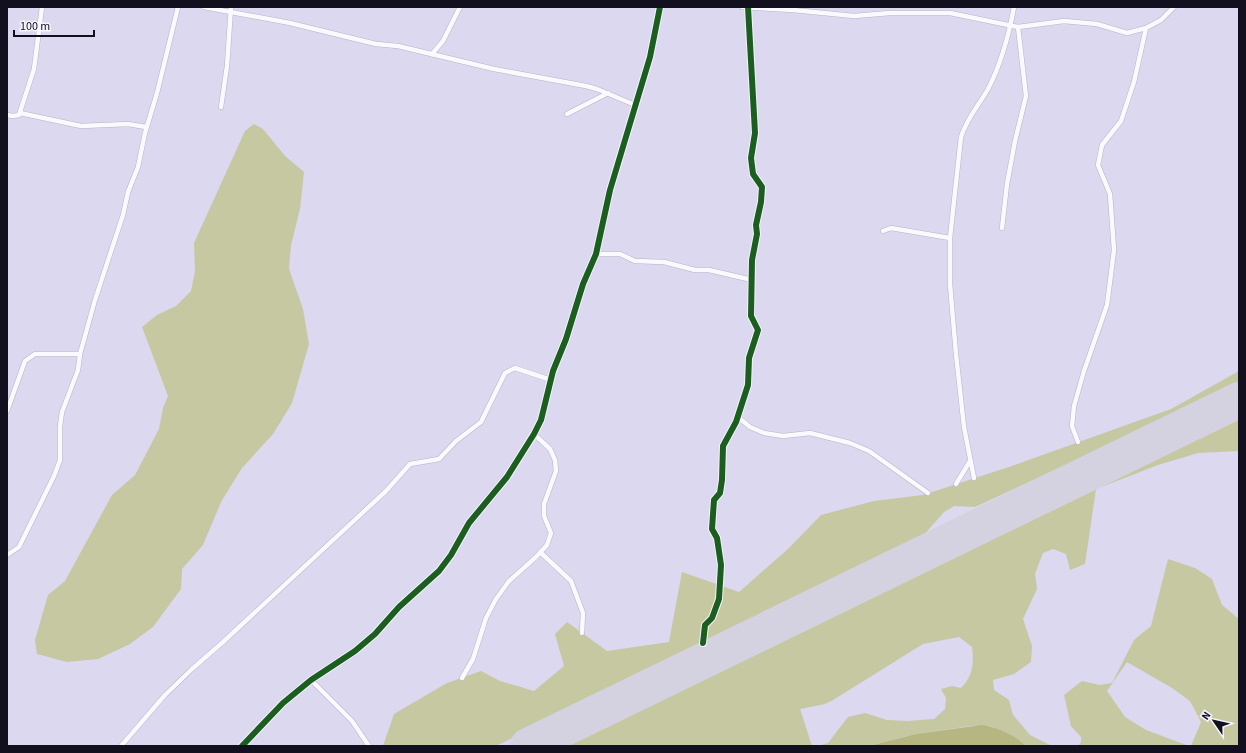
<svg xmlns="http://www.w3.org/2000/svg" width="1246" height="753" font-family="'Source Sans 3',sans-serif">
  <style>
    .green { fill: #c6c8a1 }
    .forest { fill: #b5b682 }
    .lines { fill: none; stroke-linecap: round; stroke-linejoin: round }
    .runway { stroke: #d4d2e0; stroke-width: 36 }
    .street-casing { stroke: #b6b4c6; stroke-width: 5.5 }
    .street { stroke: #faf9fd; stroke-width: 4.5 }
    .cycleway-casing { stroke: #f5f4fd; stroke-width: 8 }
    .cycleway { stroke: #1b5e20; stroke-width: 6 }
  </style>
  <rect width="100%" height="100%" fill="#dbd8ef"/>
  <!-- green -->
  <g class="green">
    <path d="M 254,124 L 263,129 L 285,156 L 304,172 L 300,209 L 291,245 L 289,269 L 303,309 L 309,344 L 292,403 L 273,434 L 242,468 L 221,502 L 203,545 L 182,569 L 181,589 L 153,627 L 130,644 L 98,659 L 67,662 L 37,654 L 35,640 L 48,595 L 65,581 L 112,495 L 135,475 L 159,429 L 163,408 L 168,396 L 142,327 L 157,315 L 176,306 L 191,291 L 195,271 L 194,243 L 245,131 Z"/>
    <path d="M 1239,371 L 1239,384 L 975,507 L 954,506 L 944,512 L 923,536 L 909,545 L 496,746 L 383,746 L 394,714 L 447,683 L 481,671 L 500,681 L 534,691 L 564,666 L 555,634 L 567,622 L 607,651 L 669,642 L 682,572 L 739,592 L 788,549 L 821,515 L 874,501 L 923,495 L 1009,467 L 1171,409 Z"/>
    <path d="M 1239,413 L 1239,451 L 1198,453 L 1158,465 L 1096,489 L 1085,564 L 1070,570 L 1066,554 L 1053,549 L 1043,553 L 1035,574 L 1037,589 L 1023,619 L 1032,646 L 1031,662 L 1014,674 L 993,680 L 994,690 L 1009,700 L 1013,715 L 1030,735 L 1052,746 L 1025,746 L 1009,734 L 990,726 L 971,726 L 916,734 L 869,746 L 818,746 L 828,743 L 848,717 L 865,713 L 887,720 L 907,721 L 934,719 L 945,709 L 946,698 L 941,689 L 952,686 L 961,688 C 973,676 974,663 972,647 L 959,637 L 923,644 L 833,700 L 825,704 L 800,709 L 812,746 L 544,746 L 990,529 Z"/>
    <path d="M 1168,559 L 1195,568 L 1212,579 L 1222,605 L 1239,619 L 1239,746 L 1191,746 L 1201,722 L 1190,701 L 1172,688 L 1127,662 L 1107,691 L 1125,717 L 1146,730 L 1189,746 L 1078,746 L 1081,742 L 1081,737 L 1071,726 L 1064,695 L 1082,681 L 1100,685 L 1112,683 L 1134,640 L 1151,626 Z"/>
  </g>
  <!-- forest -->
  <path class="forest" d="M 982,725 C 996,727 1016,735 1025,746 L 869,746 L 916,734 Z"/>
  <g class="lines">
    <!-- runway -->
    <path class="runway" d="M 528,746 L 1239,400"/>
    <!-- street casing -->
    <g class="street-casing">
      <g id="street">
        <path d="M 204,7 L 290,23 L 376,44 L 398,46 L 494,69 L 586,86 L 597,89 L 635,105"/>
        <path d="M 742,7 L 793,10 L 854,16 L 890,13 L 950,13 L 1018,27 L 1064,21 L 1097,24 L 1127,33 L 1146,28 L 1161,20 L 1174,7"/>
        <path d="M 432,54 L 443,41 L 460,7"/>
        <path d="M 221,107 L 227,66 L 231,7"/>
        <path d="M 20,113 L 81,126 L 128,124 L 146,127"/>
        <path d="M 567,114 L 608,93"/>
        <path d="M 7,115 L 13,116 L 19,115 L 34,69 L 42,7"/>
        <path d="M 1002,228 L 1007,184 L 1015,141 L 1026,96 L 1018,27"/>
        <path d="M 883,231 L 891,228 L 950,238"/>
        <path d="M 596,254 L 620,254 L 635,261 L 664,262 L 695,270 L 709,270 L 752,280"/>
        <path d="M 7,411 L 25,361 L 35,354 L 80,354 L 95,300 L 123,215 L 128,192 L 138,167 L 145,133 L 157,93 L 178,7"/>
        <path d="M 738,417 L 750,427 L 764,433 L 783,436 L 810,433 L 850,443 L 869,451 L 928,493"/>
        <path d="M 1078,442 L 1072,426 L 1074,406 L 1084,371 L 1107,305 L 1114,250 L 1110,194 L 1098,165 L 1102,145 L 1121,121 L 1134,82 L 1146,28"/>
        <path d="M 974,478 L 964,427 L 956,354 L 950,284 L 950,238 L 961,137 C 967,118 979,105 988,89 C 1001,64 1009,34 1014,7"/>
        <path d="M 956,484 L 970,461"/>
        <path d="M 540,552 L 571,581 L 583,613 L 582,633"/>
        <path d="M 7,555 L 19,547 L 54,476 L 60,460 L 60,426 L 62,412 L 78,370 L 80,354"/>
        <path d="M 703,643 L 705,625 L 712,618 L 719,599 L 721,565 L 717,538 L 712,529 L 714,500 L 720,493 L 722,480 L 723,446 L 736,422 L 748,385 L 749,358 L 758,330 L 751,316 L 752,260 L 757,234 L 756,225 L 761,202 L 762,187 L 753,174 L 751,158 L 755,133 L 748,7"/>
        <path d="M 462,678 L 473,659 L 486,618 L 496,599 L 509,581 L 536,557 L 547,545 L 551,533 L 544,516 L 544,504 L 556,471 L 555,460 L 550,449 L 534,434"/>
        <path d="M 311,680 L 352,721 L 369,746"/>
        <path d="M 121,746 L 165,695 L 192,669 L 223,642 L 386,491 L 410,464 L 439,459 L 456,441 L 481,422 L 505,373 L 515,368 L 551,380"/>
        <path d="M 242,746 L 283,703 L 311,680 L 355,651 L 375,634 L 399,607 L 439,571 L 451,555 L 469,523 L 507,477 L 534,434 L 541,420 L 553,371 L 566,339 L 583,284 L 596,254 L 610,190 L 650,57 L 660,7"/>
      </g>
    </g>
    <!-- street -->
    <use href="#street" class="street"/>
    <!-- cycleway casing -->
    <g class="cycleway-casing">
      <g id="cycleway">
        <path d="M 703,643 L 705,625 L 712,618 L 719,599 L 721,565 L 717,538 L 712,529 L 714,500 L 720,493 L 722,480 L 723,446 L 736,422 L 748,385 L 749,358 L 758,330 L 751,316 L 752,260 L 757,234 L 756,225 L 761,202 L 762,187 L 753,174 L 751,158 L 755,133 L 748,7"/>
        <path d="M 242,746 L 283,703 L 311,680 L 355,651 L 375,634 L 399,607 L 439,571 L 451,555 L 469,523 L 507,477 L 534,434 L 541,420 L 553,371 L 566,339 L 583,284 L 596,254 L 610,190 L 650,57 L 660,7"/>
      </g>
    </g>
    <!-- cycleway -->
    <use href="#cycleway" class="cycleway"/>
  </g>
  <!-- border -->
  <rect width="1246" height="753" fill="none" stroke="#120f1e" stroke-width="16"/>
  <!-- north arrow -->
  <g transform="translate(1214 721) rotate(304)" stroke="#f5f4fd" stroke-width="3" paint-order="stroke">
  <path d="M0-3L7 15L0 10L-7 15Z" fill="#120f1e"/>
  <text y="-6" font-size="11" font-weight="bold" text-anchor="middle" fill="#120f1e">N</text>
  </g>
  <!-- scale -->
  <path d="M14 30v6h80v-6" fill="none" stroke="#120f1e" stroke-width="2"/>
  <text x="20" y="30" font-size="12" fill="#120f1e" stroke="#f5f4fd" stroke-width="3" paint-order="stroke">100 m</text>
</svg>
